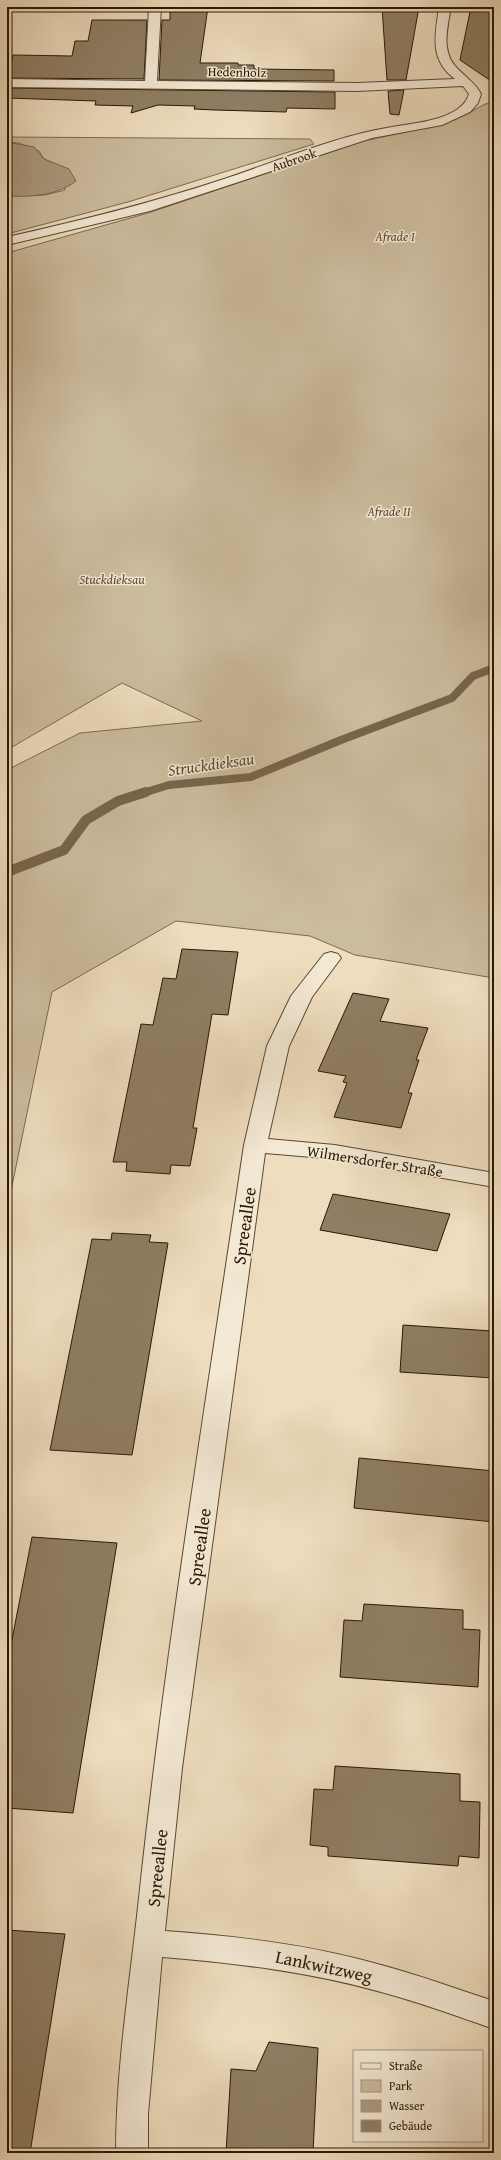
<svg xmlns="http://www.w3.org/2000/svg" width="501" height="2160" font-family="'Gentium Book Plus',serif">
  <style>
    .green { fill: #ccbc9e; stroke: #7a6a50 }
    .water { fill: #ab9a7e; stroke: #77664c }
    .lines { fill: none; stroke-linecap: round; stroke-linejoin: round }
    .stream-far1 { stroke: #77664c; stroke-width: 8 }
    .stream { stroke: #77664c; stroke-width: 10 }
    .building { fill: #8f7e64; stroke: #281802 }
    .minor-casing { stroke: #5a4931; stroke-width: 2 }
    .minor { fill: #f4e9d5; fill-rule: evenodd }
    .labels { text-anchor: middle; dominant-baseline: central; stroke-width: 3; stroke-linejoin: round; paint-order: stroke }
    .far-street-label { font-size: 13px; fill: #281802; stroke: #f4e9d5 }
    .far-park-label { font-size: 13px; font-style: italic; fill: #594931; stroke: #f4e9d5 }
    .street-label { font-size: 15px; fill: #281802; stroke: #f4e9d5 }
    .water-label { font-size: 16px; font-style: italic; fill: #5c4c34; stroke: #f4e9d5 }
    .near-street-label { font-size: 18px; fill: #281802; stroke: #f4e9d5 }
  </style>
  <rect width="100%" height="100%" fill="#eeddbe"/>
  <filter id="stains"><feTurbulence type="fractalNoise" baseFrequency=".005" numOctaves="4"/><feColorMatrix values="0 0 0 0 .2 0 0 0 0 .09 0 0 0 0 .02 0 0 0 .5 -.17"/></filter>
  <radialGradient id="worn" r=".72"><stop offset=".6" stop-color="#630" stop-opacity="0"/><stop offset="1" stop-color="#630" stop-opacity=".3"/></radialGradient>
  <!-- green -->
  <g class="green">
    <path d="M 494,103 L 494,978 L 355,955 L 310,936 L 176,921 L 52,992 L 7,1210 L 7,770 L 80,733 L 202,721 L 122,683 L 7,750 L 7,253 L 148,213 L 364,141 L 437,125 L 469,113 L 485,104 Z"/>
    <path d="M 7,137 L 310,139 L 314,144 L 128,202 L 7,234 L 7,196 L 45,195 L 65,190 L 55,164 L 44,159 L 39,151 L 19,143 L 7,142 Z"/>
  </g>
  <!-- water -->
  <path class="water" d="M 7,142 L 34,147 L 44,159 L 69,169 L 76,181 C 56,196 31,197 7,196 Z"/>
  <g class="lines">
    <!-- stream-far1 -->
    <path class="stream-far1" d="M 143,793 L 169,785 L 251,777 L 341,740 L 452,698 L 473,676 L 494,668"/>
    <!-- stream -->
    <path class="stream" d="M 7,872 L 64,850 L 86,820 L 118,801 L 146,792"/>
  </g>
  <!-- building -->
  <g class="building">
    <path d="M 170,7 L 208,7 L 200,63 L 238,63 L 238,65 L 254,65 L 254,69 L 334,70 L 334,81 L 159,80 L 162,20 L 170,20 Z"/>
    <path d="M 382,7 L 419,7 L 406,80 L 387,80 Z"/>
    <path d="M 471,7 L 494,8 L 494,83 L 460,60 Z"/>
    <path d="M 92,20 L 147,20 L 144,79 L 7,78 L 13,55 L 72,56 L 75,41 L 88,41 Z"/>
    <path d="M 7,88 L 335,92 L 335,109 L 287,108 L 286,112 L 215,110 L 194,109 L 195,106 L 158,105 L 131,113 L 133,106 L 95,105 L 96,101 L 7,98 Z"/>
    <path d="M 404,90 L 399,115 L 390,114 L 388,91 Z"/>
    <path d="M 182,949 L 238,952 L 228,1015 L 212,1014 L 193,1128 L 197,1128 L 190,1166 L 171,1165 L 170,1174 L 126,1171 L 127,1162 L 113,1162 L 141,1024 L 153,1025 L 163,978 L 176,979 Z"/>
    <path d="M 353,993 L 389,999 L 380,1021 L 428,1028 L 416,1060 L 419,1060 L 408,1093 L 412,1093 L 401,1128 L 334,1117 L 347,1083 L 343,1082 L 346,1076 L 318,1071 Z"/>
    <path d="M 333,1194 L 450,1214 L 437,1251 L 320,1230 Z"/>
    <path d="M 112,1233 L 151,1235 L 149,1242 L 168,1243 L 132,1455 L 50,1450 L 92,1239 L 111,1240 Z"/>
    <path d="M 403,1325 L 492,1331 L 492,1335 L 494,1335 L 494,1378 L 400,1372 Z"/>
    <path d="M 359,1458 L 494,1471 L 494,1522 L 354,1508 Z"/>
    <path d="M 32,1537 L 117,1543 L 73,1813 L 7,1808 L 7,1665 Z"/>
    <path d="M 364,1604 L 463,1610 L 463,1629 L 480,1630 L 478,1687 L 340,1677 L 344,1620 L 362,1621 Z"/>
    <path d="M 335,1766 L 460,1774 L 460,1801 L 480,1802 L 479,1858 L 459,1856 L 458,1866 L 328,1856 L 328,1847 L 310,1845 L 314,1789 L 333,1790 Z"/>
    <path d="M 7,1930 L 65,1934 L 30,2153 L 7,2153 Z"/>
    <path d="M 269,2042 L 318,2048 L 313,2153 L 226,2153 L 231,2069 L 256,2071 Z"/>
  </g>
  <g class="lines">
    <!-- minor casing -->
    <g class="minor-casing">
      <g id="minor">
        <path d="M 149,7 L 161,7 L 157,81 L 357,83 L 455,79 C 429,60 435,35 439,7 L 451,7 C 447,30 440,54 460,71 C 468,79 476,84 481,94 L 478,103 L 470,112 L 442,125 L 372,138 L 150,211 L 7,245 L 7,237 C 79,221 151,203 221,180 C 276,162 335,136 392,127 C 414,123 462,120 469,94 L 463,86 L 357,91 L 7,87 L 7,79 L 145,81 Z"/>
        <path d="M 331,952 L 338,954 L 341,958 L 312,997 L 289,1046 L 268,1139 L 335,1145 L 494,1173 L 494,1187 L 335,1159 L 265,1153 L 182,1768 L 165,1931 C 238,1936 311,1945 381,1965 C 419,1975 456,1989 494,2001 L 494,2029 C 457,2016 419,2002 381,1992 C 310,1972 236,1963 162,1957 L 148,2114 L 148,2153 L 116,2153 C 116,2061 132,1970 141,1879 C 168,1633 208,1389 244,1145 L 267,1046 L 291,996 L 324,954 Z"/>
      </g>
    </g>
    <!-- minor -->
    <use href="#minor" class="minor"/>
  </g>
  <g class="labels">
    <!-- far-street labels -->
    <g class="far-street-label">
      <text transform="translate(237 72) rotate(1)">Hedenholz</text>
      <text transform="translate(294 160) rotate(-19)">Aubrook</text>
    </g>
    <!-- far-park labels -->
    <g class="far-park-label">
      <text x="395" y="236">Afrade I</text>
      <text x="389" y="511">Afrade II</text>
      <text x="112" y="579">Stuckdieksau</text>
    </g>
    <!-- street labels -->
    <g class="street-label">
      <text transform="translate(375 1161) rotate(9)">Wilmersdorfer Straße</text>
    </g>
    <!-- water labels -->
    <g class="water-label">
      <text transform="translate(211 764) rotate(-8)">Struckdieksau</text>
    </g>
    <!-- near-street labels -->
    <g class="near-street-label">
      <text transform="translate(244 1226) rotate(-82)">Spreeallee</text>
      <text transform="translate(199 1547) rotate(-82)">Spreeallee</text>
      <text transform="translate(157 1868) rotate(-84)">Spreeallee</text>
      <text transform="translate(324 1966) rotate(12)">Lankwitzweg</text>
    </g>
  </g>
  <!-- margin -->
  <rect width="501" height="2160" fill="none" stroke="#eeddbe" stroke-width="24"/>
  <rect x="8" y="8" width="485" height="2144" fill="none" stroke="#281802" stroke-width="2"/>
  <rect x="12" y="12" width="477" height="2136" fill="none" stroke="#281802"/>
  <!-- legend -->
  <rect x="353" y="2050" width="130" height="92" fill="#f4e9d5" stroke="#a29581"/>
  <rect x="361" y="2063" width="20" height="6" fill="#f4e9d5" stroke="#a29581"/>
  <text x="389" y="2070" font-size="12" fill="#281802">Straße</text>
  <rect x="361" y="2080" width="20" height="12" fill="#ccbc9e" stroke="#a29581"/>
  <text x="389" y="2090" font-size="12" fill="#281802">Park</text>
  <rect x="361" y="2100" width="20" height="12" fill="#ab9a7e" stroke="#a29581"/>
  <text x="389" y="2110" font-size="12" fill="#281802">Wasser</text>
  <rect x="361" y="2120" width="20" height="12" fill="#8f7e64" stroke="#a29581"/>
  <text x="389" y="2130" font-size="12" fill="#281802">Gebäude</text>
  <rect width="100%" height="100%" filter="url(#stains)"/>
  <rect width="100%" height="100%" fill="url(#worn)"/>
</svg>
